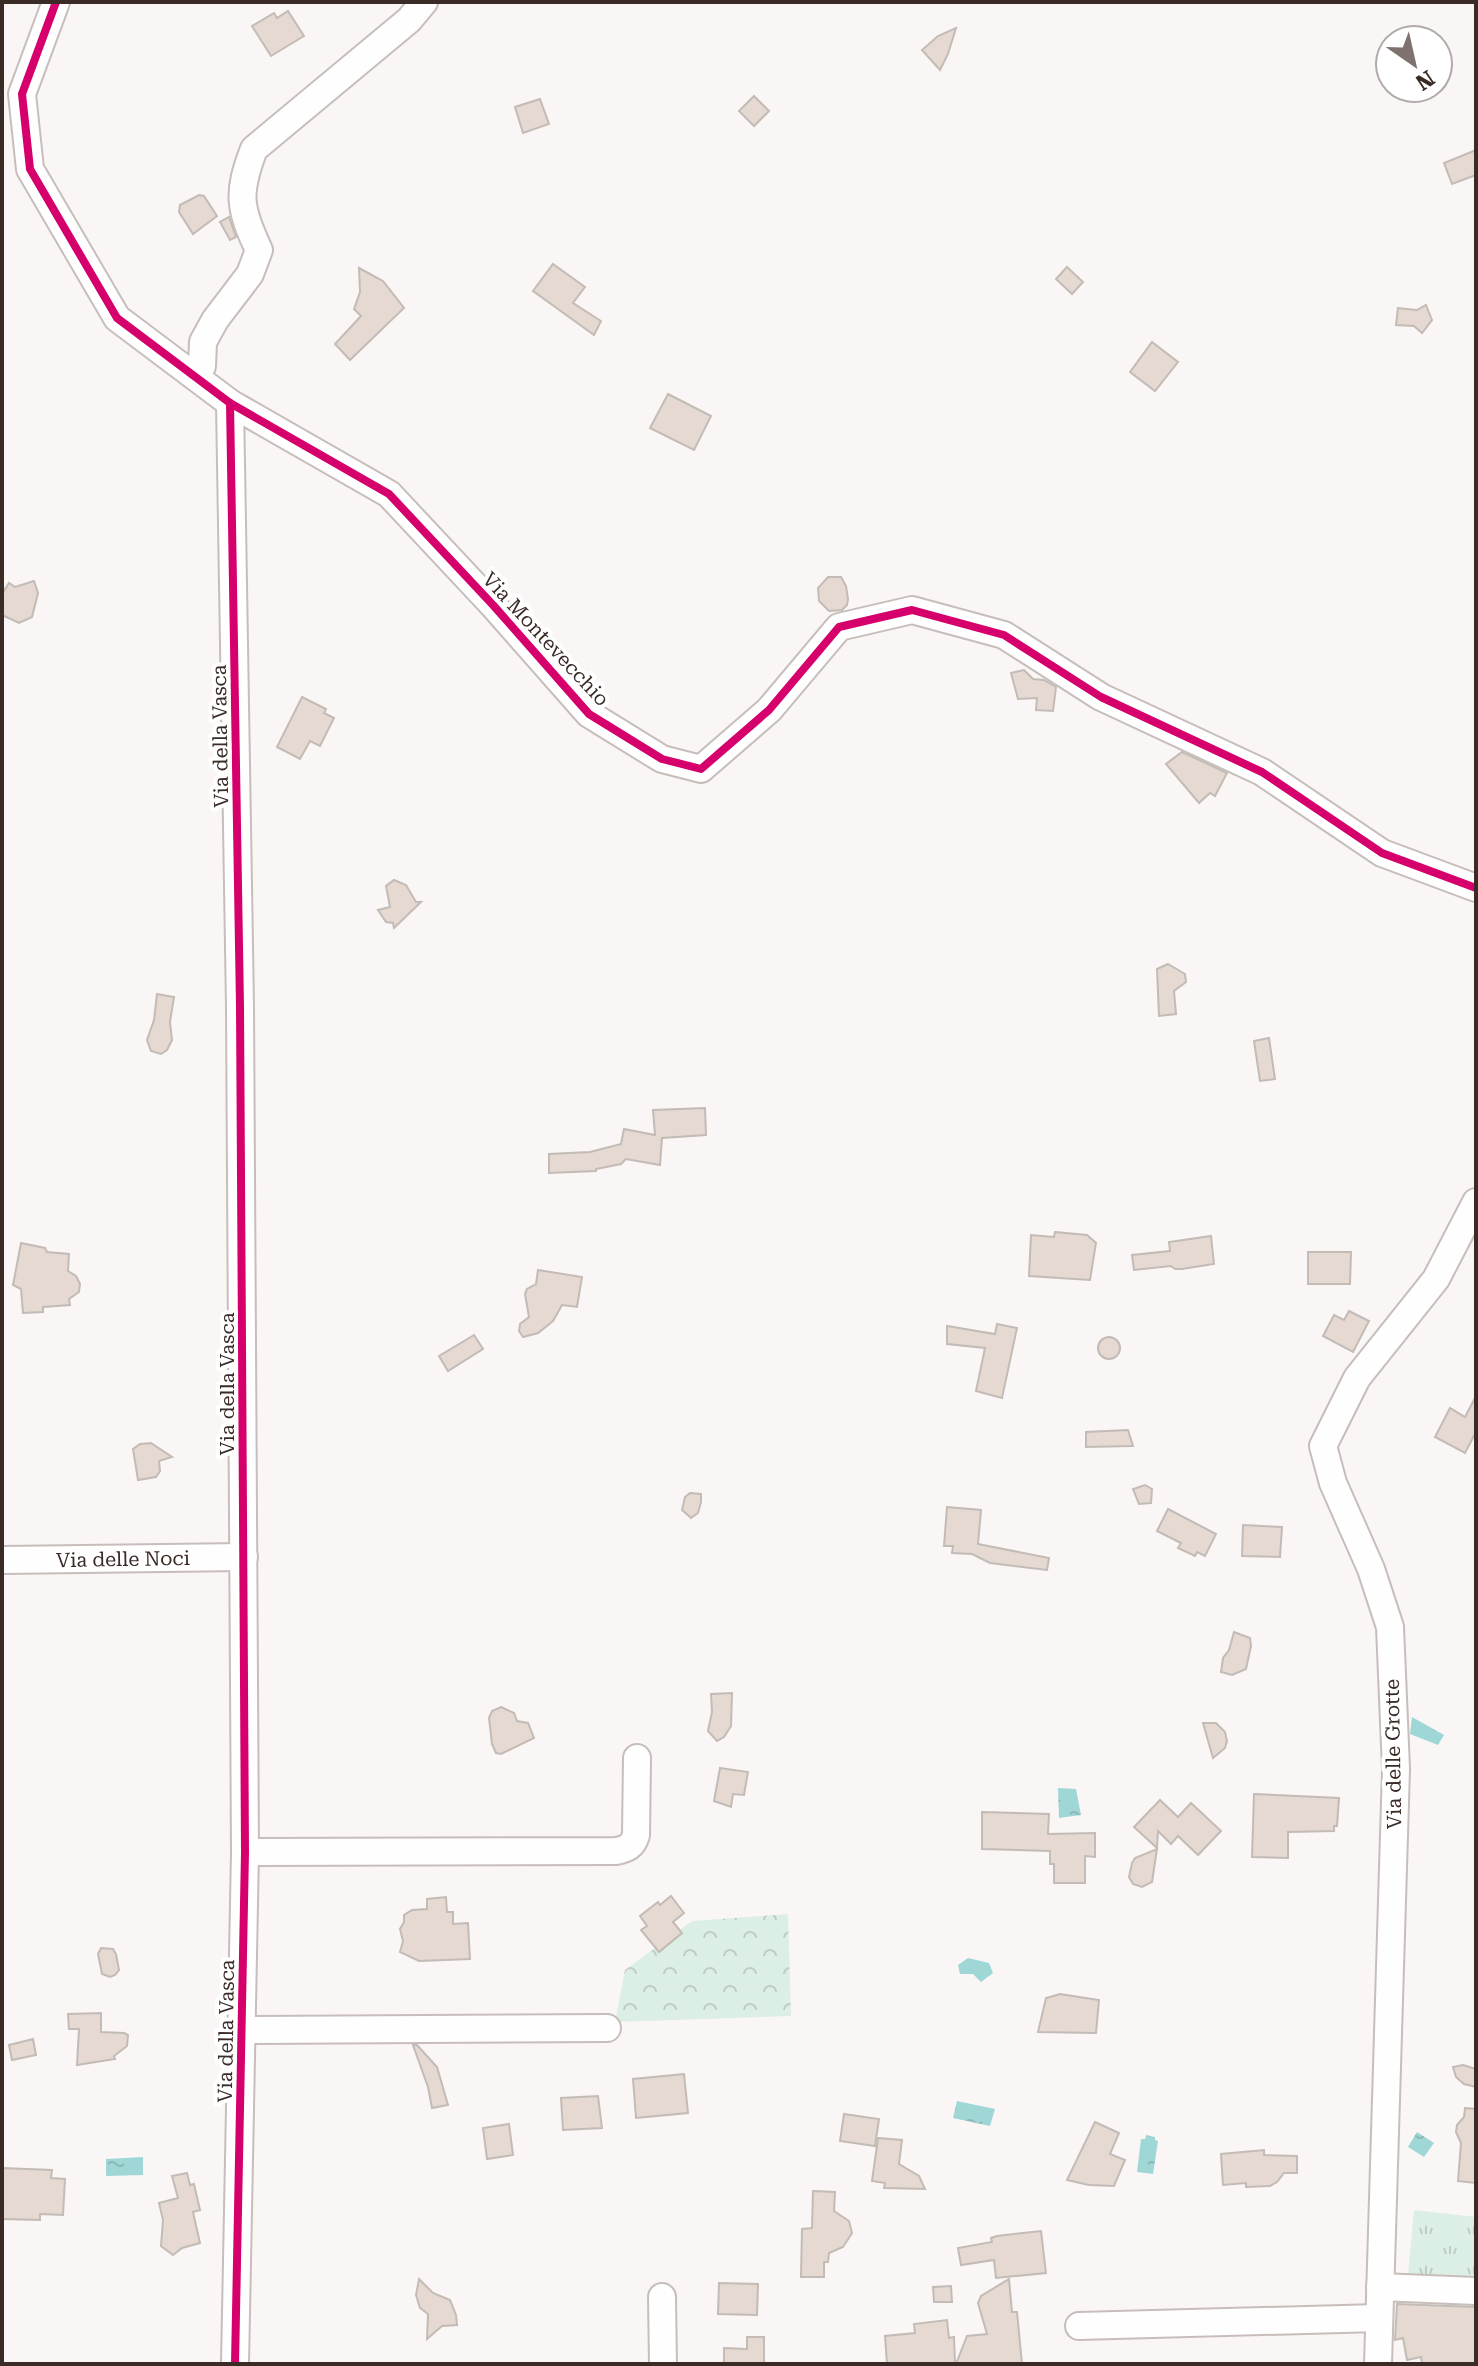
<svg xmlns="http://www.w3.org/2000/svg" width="1478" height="2366" font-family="'Roboto Serif',serif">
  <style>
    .grass { fill: url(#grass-tufts) }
    .forest { fill: url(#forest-crowns) }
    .water { fill: url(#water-ripples) }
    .building { fill: #e5d9d1; stroke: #c2bbb6; stroke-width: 2 }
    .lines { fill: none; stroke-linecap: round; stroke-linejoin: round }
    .minor-casing { stroke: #c7bebb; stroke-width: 30 }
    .minor { stroke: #fefefe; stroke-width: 26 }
    .cycleway-casing { stroke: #fff; stroke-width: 13 }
    .cycleway { stroke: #d6006c; stroke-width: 8 }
    .labels { text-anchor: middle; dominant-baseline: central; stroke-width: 8; stroke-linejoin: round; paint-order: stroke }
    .street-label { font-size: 20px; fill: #3a2b26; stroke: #fff }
  </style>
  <defs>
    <pattern id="grass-tufts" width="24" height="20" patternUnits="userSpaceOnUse" patternTransform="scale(2)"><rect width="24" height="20" fill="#dcefe4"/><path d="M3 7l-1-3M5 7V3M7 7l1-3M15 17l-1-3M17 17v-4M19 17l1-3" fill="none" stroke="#becdc3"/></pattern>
    <pattern id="forest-crowns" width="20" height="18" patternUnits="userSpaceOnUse" patternTransform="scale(2)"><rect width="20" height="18" fill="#dcefe4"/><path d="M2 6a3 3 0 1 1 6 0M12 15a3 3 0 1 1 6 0" fill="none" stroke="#becdc3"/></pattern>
    <pattern id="water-ripples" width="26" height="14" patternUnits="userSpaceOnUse" patternTransform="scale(2)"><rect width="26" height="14" fill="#9fd7d7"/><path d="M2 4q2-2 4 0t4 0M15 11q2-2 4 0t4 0" fill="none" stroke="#8ab9b8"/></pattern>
  </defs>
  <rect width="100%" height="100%" fill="#faf6f5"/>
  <!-- grass -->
  <path class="grass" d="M 1414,2210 L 1476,2217 L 1476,2281 L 1408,2275 Z"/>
  <!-- forest -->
  <path class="forest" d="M 788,1914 L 791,2016 L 615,2022 L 625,1970 L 692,1921 Z"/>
  <!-- water -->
  <g class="water">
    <path d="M 1412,1717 L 1444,1735 L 1438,1745 L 1410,1734 Z"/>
    <path d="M 1058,1788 L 1076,1789 L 1081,1815 L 1059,1818 Z"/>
    <path d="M 968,1958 L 989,1963 L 993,1973 L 981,1982 L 973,1974 L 960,1974 L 958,1965 Z"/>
    <path d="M 957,2101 L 995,2109 L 990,2126 L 953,2118 Z"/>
    <path d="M 1417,2132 L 1434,2143 L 1424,2157 L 1408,2147 Z"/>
    <path d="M 1146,2135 L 1155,2137 L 1155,2140 L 1158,2141 L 1153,2174 L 1137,2172 L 1141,2139 L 1145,2139 Z"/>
    <path d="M 143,2157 L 143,2175 L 106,2176 L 106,2159 Z"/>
  </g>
  <!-- building -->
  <g class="building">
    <path d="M 288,11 L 304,36 L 271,56 L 252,26 L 274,13 L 277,18 Z"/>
    <path d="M 956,28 L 948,54 L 940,70 L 922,50 L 938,36 Z"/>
    <path d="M 754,96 L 769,111 L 754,126 L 739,111 Z"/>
    <path d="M 540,99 L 549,124 L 523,133 L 515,107 Z"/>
    <path d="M 1476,150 L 1476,175 L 1452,184 L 1444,163 Z"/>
    <path d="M 199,195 L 204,196 L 217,216 L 193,234 L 179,212 L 180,205 Z"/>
    <path d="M 229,217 L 236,237 L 230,240 L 220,222 Z"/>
    <path d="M 553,264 L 585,287 L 573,303 L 601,321 L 594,335 L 533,291 Z"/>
    <path d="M 1067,267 L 1083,282 L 1072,294 L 1056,279 Z"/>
    <path d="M 359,268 L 383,281 L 404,308 L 350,360 L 335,344 L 361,316 L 354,309 L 360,292 Z"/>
    <path d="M 1426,305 L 1432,320 L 1422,333 L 1414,326 L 1396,325 L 1398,308 L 1417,310 Z"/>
    <path d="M 1152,342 L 1178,362 L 1155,391 L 1130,372 Z"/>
    <path d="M 668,394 L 711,416 L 694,450 L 650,428 Z"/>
    <path d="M 828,577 L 841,577 L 846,586 L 848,599 L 847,605 L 842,610 L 829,611 L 819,601 L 818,588 Z"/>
    <path d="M 34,581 L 38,593 L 32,617 L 19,623 L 2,615 L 2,594 L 9,583 L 15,587 Z"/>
    <path d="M 1024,670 L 1033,679 L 1044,680 L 1056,687 L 1053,711 L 1036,710 L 1037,698 L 1018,699 L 1011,673 Z"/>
    <path d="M 302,697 L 326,709 L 324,713 L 334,718 L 320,746 L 310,741 L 300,759 L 277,747 Z"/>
    <path d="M 1182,752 L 1227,773 L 1215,796 L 1210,793 L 1199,803 L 1166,764 Z"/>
    <path d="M 394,880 L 406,885 L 416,902 L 421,902 L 394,928 L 393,923 L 386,922 L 378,910 L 390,907 L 386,886 Z"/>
    <path d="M 1168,964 L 1185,974 L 1186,982 L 1174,991 L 1176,1014 L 1159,1016 L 1157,969 Z"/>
    <path d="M 157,994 L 174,997 L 170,1022 L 172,1040 L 167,1050 L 161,1054 L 151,1051 L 147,1040 L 154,1020 Z"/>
    <path d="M 1269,1038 L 1275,1079 L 1260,1081 L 1254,1041 Z"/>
    <path d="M 705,1108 L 706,1135 L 662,1138 L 660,1165 L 626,1159 L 621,1164 L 596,1169 L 596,1171 L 549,1173 L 549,1154 L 590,1152 L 621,1144 L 624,1129 L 655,1135 L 653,1110 Z"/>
    <path d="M 1055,1232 L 1087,1235 L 1096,1243 L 1090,1280 L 1029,1276 L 1031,1235 L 1054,1237 Z"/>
    <path d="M 1211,1236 L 1214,1264 L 1182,1269 L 1175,1269 L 1171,1266 L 1134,1270 L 1132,1255 L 1170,1251 L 1169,1242 Z"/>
    <path d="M 21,1243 L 45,1248 L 47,1252 L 69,1254 L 68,1271 L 76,1276 L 80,1284 L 79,1292 L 69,1299 L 70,1305 L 43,1307 L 43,1312 L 23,1313 L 21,1289 L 13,1285 Z"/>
    <path d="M 1308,1252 L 1351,1252 L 1350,1284 L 1308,1284 Z"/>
    <path d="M 538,1270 L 582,1277 L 577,1307 L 562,1305 L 553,1321 L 538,1333 L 523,1337 L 519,1331 L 520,1324 L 529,1317 L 525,1294 L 527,1289 L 536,1284 Z"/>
    <path d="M 1349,1311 L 1369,1321 L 1353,1352 L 1323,1336 L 1334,1315 L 1344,1320 Z"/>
    <path d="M 997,1324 L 1017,1328 L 1002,1398 L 976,1391 L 985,1348 L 947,1344 L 947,1326 L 995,1334 Z"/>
    <path d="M 474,1335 L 483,1349 L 448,1371 L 439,1356 Z"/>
    <circle cx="1109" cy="1348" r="11"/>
    <path d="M 1476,1396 L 1476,1432 L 1465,1453 L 1435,1437 L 1450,1408 L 1465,1417 Z"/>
    <path d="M 1128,1430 L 1133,1446 L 1086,1447 L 1086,1432 Z"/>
    <path d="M 151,1443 L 172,1457 L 159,1461 L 160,1471 L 156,1477 L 138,1480 L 133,1449 L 140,1444 Z"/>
    <path d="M 1145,1485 L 1152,1489 L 1151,1503 L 1139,1504 L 1133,1489 Z"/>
    <path d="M 690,1493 L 701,1494 L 701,1502 L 698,1513 L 691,1518 L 682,1510 L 685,1497 Z"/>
    <path d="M 947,1507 L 981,1510 L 978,1544 L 1049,1558 L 1047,1570 L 990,1563 L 972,1554 L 952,1553 L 953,1546 L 944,1546 Z"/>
    <path d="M 1168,1509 L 1216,1534 L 1205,1556 L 1197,1552 L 1195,1556 L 1178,1548 L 1181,1543 L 1157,1531 Z"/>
    <path d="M 1243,1525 L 1282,1527 L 1280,1557 L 1242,1556 Z"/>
    <path d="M 1234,1632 L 1250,1638 L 1251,1646 L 1246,1669 L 1232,1675 L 1221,1672 L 1223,1658 L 1229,1650 Z"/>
    <path d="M 732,1693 L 731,1726 L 724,1737 L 717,1741 L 708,1731 L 712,1712 L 711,1694 Z"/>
    <path d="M 501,1707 L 514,1713 L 517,1721 L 528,1723 L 534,1738 L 501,1754 L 496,1753 L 492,1744 L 489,1718 L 492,1711 Z"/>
    <path d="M 1203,1723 L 1216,1723 L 1225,1732 L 1227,1741 L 1225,1748 L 1213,1758 Z"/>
    <path d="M 720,1768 L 748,1772 L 744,1795 L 733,1794 L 731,1807 L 714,1801 Z"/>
    <path d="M 1254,1794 L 1339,1798 L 1337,1826 L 1334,1826 L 1334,1831 L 1288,1832 L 1288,1858 L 1252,1857 Z"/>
    <path d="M 1160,1800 L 1178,1817 L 1191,1803 L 1221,1831 L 1198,1855 L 1178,1836 L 1171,1844 L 1158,1831 L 1157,1848 L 1134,1827 Z"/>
    <path d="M 982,1812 L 1049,1814 L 1048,1834 L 1095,1833 L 1095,1857 L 1085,1856 L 1085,1883 L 1054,1883 L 1054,1864 L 1050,1864 L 1050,1851 L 982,1849 Z"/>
    <path d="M 1157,1849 L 1152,1882 L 1142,1887 L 1133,1884 L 1129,1877 L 1132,1863 L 1135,1858 Z"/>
    <path d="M 671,1896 L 684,1913 L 673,1922 L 682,1933 L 659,1952 L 641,1930 L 647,1926 L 640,1916 L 658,1902 L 660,1905 Z"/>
    <path d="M 446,1897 L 447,1912 L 453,1912 L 453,1924 L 468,1923 L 470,1959 L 419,1961 L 400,1952 L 403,1941 L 400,1929 L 404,1922 L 404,1915 L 412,1910 L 427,1909 L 427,1899 Z"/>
    <path d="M 101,1948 L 113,1949 L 116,1954 L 119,1970 L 115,1975 L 110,1977 L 102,1974 L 98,1954 Z"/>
    <path d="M 1060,1994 L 1099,2000 L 1096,2033 L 1038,2032 L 1046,1998 Z"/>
    <path d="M 101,2013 L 101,2032 L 124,2033 L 128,2035 L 127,2046 L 114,2056 L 115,2059 L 77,2065 L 79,2029 L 69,2029 L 68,2014 Z"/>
    <path d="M 33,2039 L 36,2055 L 12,2060 L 9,2045 Z"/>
    <path d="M 413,2045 L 417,2045 L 437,2067 L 448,2105 L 432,2108 L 428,2087 Z"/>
    <path d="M 1463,2065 L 1476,2069 L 1476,2087 L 1464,2084 L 1456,2077 L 1453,2067 Z"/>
    <path d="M 684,2074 L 688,2113 L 636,2118 L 633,2079 Z"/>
    <path d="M 598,2096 L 602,2128 L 563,2130 L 561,2098 Z"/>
    <path d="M 1465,2108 L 1476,2109 L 1476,2183 L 1458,2181 L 1461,2143 L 1456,2132 L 1457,2125 L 1464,2117 Z"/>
    <path d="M 844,2114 L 879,2119 L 875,2146 L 840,2141 Z"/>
    <path d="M 1095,2122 L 1119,2133 L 1110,2154 L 1125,2160 L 1114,2186 L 1089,2185 L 1067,2180 Z"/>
    <path d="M 509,2124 L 513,2155 L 487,2159 L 483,2128 Z"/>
    <path d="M 878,2138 L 902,2140 L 899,2164 L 919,2176 L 925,2189 L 884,2188 L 885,2183 L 872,2181 Z"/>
    <path d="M 1264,2150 L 1264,2155 L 1297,2156 L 1297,2173 L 1284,2173 L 1277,2182 L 1270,2186 L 1246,2187 L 1246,2183 L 1223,2185 L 1221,2154 Z"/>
    <path d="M 2,2168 L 52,2170 L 51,2178 L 65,2179 L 63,2215 L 40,2214 L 40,2220 L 2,2219 Z"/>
    <path d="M 187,2173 L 190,2185 L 194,2184 L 200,2210 L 193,2212 L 200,2243 L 182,2248 L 173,2255 L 161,2246 L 163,2220 L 159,2203 L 178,2198 L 172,2176 Z"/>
    <path d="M 813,2191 L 835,2192 L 834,2211 L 849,2221 L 852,2233 L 843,2247 L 829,2253 L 828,2262 L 824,2262 L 824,2277 L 801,2277 L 802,2229 L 812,2228 Z"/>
    <path d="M 1041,2231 L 1046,2273 L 996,2278 L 994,2260 L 961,2265 L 958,2248 L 992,2242 L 991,2238 L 997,2236 Z"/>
    <path d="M 419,2279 L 433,2293 L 450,2300 L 456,2315 L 457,2325 L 442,2326 L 427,2339 L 428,2314 L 420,2308 L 416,2295 Z"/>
    <path d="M 1009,2279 L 1012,2312 L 1017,2312 L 1022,2364 L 956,2364 L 967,2336 L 987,2334 L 978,2303 L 981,2296 Z"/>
    <path d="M 719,2283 L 758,2284 L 757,2315 L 718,2314 Z"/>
    <path d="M 951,2286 L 952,2302 L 934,2302 L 933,2287 Z"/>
    <path d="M 1397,2304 L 1476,2307 L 1476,2364 L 1422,2364 L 1421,2357 L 1407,2360 L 1403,2338 L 1395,2340 Z"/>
    <path d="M 947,2320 L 949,2338 L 954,2337 L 955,2364 L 887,2364 L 885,2336 L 915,2333 L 914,2324 Z"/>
    <path d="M 747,2337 L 764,2337 L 764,2364 L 724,2364 L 724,2348 L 747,2349 Z"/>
  </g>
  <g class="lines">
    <!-- minor casing -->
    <g class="minor-casing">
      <g id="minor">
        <path d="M 56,2 L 22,94 L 30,169 L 117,318 L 230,403 L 389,494 L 493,605 L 589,714 L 662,759 L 701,769 L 769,710 L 839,627 L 912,610 L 1004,635 L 1101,697 L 1262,772 L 1382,853 L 1476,888"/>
        <path d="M 192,374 L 202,366 L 203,342 L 215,320 L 250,274 L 259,250 C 239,208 237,193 254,149 L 409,20 L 424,2"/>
        <path d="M 230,403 L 240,1006 L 245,1852 L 235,2364"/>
        <path d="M 2,1560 L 244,1557"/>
        <path d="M 245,1852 L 616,1851 C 627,1849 633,1846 636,1835 L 637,1758"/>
        <path d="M 242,2030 L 607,2028"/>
        <path d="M 1380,2287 L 1476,2291"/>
        <path d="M 662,2297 L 663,2364"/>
        <path d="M 1079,2326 L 1379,2318"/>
        <path d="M 1378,2364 L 1396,1769 L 1390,1627 L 1371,1569 L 1333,1483 L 1323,1446 L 1357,1378 L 1436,1279 L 1476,1202"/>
      </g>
    </g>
    <!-- minor -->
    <use href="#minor" class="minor"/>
    <!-- cycleway casing -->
    <g class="cycleway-casing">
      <g id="cycleway">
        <path d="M 56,2 L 22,94 L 30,169 L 117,318 L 230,403 L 389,494 L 493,605 L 589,714 L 662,759 L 701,769 L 769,710 L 839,627 L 912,610 L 1004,635 L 1101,697 L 1262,772 L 1382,853 L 1476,888"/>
        <path d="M 230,403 L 240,1006 L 245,1852 L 235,2364"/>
      </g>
    </g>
    <!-- cycleway -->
    <use href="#cycleway" class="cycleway"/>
  </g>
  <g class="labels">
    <!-- street labels -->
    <g class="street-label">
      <text transform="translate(546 639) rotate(47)">Via Montevecchio</text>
      <text transform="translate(220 736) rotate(-91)">Via della Vasca</text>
      <text transform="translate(227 1384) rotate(-90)">Via della Vasca</text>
      <text transform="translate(123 1559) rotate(-1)">Via delle Noci</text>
      <text transform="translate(1393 1754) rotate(-91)">Via delle Grotte</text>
      <text transform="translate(226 2031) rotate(-89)">Via della Vasca</text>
    </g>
  </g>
  <!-- border -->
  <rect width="1478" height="2366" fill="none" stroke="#3a2b26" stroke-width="8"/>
  <!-- north arrow -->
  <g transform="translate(1414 64) rotate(146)"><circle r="38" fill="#ffffff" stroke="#b0aaa8" stroke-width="2"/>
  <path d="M0-6L14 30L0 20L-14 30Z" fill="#7d726e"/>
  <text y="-12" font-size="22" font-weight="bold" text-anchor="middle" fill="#3a2b26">N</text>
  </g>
</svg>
